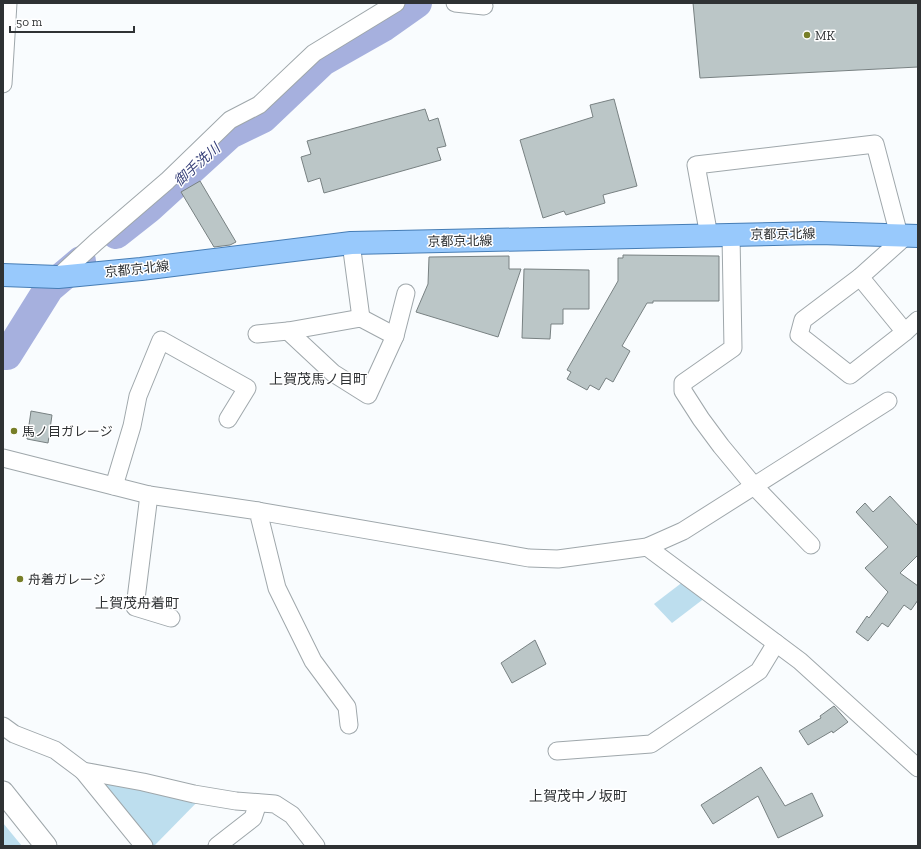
<svg xmlns="http://www.w3.org/2000/svg" width="921" height="849" font-family="'Zilla Slab','Noto Sans JP',serif">
  <style>
    .green { fill: #bddeee }
    .lines { fill: none; stroke-linecap: round; stroke-linejoin: round }
    .river { stroke: #a6b0de; stroke-width: 30 }
    .building { fill: #bbc6c7; stroke: #788182 }
    .minor-casing { stroke: #9fa7ab; stroke-width: 19 }
    .tertiary-casing { stroke: #9fa7ab; stroke-width: 23 }
    .primary-casing { stroke: #467db5; stroke-width: 24 }
    .minor { stroke: #fff; stroke-width: 17 }
    .tertiary { stroke: #fff; stroke-width: 21 }
    .primary { stroke: #98c9fc; stroke-width: 22 }
    .poi-dot { fill: #777e28; stroke: #fff; stroke-width: 1.5 }
    .labels { text-anchor: middle; dominant-baseline: central; stroke-width: 3; stroke-linejoin: round; paint-order: stroke }
    .poi-label { font-size: 13px; fill: #2f3234; stroke: #fff; text-anchor: start }
    .street-label { font-size: 13px; fill: #2f3234; stroke: #fff }
    .water-label { font-size: 14px; font-style: italic; fill: #374079; stroke: #fff }
    .neighbourhood-label { font-size: 14px; fill: #2f3234; stroke: #fff }
  </style>
  <rect width="100%" height="100%" fill="#f9fcfe"/>
  <!-- green -->
  <g class="green">
    <path d="M 688,578 L 710,594 L 672,623 L 654,604 Z"/>
    <path d="M 89,778 L 203,796 L 154,846 L 144,846 Z"/>
    <path d="M 3,823 L 22,846 L 3,846 Z"/>
  </g>
  <g class="lines">
    <!-- river -->
    <g class="river">
      <path d="M 116,234 L 149,208 L 230,134 L 263,118 L 323,61 L 383,27 L 417,3"/>
      <path d="M 3,355 L 7,355 L 49,288 L 81,261"/>
    </g>
  </g>
  <!-- building -->
  <g class="building">
    <path d="M 693,3 L 918,3 L 918,67 L 700,78 Z"/>
    <path d="M 614,99 L 637,186 L 603,195 L 605,203 L 566,215 L 564,211 L 543,218 L 520,140 L 593,117 L 590,105 Z"/>
    <path d="M 425,109 L 429,121 L 438,118 L 446,146 L 437,148 L 441,160 L 324,193 L 320,178 L 308,182 L 301,157 L 311,154 L 307,141 Z"/>
    <path d="M 200,181 L 236,242 L 230,245 L 214,247 L 181,192 Z"/>
    <path d="M 623,255 L 719,256 L 719,301 L 653,301 L 653,303 L 647,303 L 622,346 L 630,351 L 613,382 L 606,378 L 599,390 L 590,385 L 587,390 L 567,379 L 571,372 L 567,370 L 618,281 L 618,258 L 623,258 Z"/>
    <path d="M 509,256 L 509,269 L 521,269 L 498,337 L 416,312 L 428,284 L 429,257 Z"/>
    <path d="M 524,269 L 589,270 L 589,309 L 563,309 L 563,324 L 551,324 L 550,339 L 522,338 Z"/>
    <path d="M 31,411 L 52,415 L 48,443 L 27,439 Z"/>
    <path d="M 890,496 L 918,526 L 918,555 L 900,573 L 918,586 L 918,600 L 911,610 L 904,605 L 888,627 L 882,623 L 868,641 L 856,632 L 867,616 L 869,618 L 888,592 L 865,568 L 888,547 L 856,512 L 865,503 L 873,512 Z"/>
    <path d="M 535,640 L 546,664 L 512,683 L 501,663 Z"/>
    <path d="M 834,706 L 848,722 L 833,733 L 832,731 L 808,745 L 799,731 L 821,718 L 820,716 Z"/>
    <path d="M 761,767 L 785,806 L 812,793 L 823,816 L 778,838 L 758,796 L 713,824 L 701,805 Z"/>
  </g>
  <g class="lines">
    <!-- minor casing -->
    <g class="minor-casing">
      <g id="minor">
        <path d="M 455,3 L 484,6"/>
        <path d="M 3,84 L 8,3"/>
        <path d="M 731,235 L 733,348 L 683,383 L 683,391 L 701,419 L 721,446 L 755,487 L 811,545"/>
        <path d="M 907,235 L 860,277 L 803,320 L 799,335 L 850,375 L 905,332 L 918,320"/>
        <path d="M 709,236 L 696,165 L 875,144 L 899,235"/>
        <path d="M 351,243 L 361,318"/>
        <path d="M 58,277 L 96,242 L 167,181 L 230,120 L 259,105 L 314,53 L 396,3"/>
        <path d="M 860,277 L 905,332"/>
        <path d="M 288,331 L 333,373 L 368,395 L 395,336 L 406,293"/>
        <path d="M 257,334 L 288,331 L 361,318 L 395,336"/>
        <path d="M 3,458 L 149,495 L 258,511 L 277,588 L 313,661 L 347,707 L 349,725"/>
        <path d="M 114,486 L 132,426 L 138,396 L 161,340 L 247,388 L 228,419"/>
        <path d="M 149,495 L 135,607 L 171,618"/>
        <path d="M 258,511 L 529,558 L 558,559 L 647,547 L 683,531 L 888,401"/>
        <path d="M 647,547 L 800,661 L 918,768"/>
        <path d="M 3,726 L 14,734 L 55,750 L 83,771 L 143,782 L 194,794 L 236,801 L 275,804 L 292,815 L 316,846"/>
        <path d="M 557,751 L 651,744 L 759,671 L 776,643"/>
        <path d="M 83,771 L 144,846"/>
        <path d="M 217,846 L 253,818 L 258,803"/>
      </g>
    </g>
    <!-- tertiary casing -->
    <g class="tertiary-casing">
      <path id="tertiary" d="M 3,792 L 46,846"/>
    </g>
    <!-- primary casing -->
    <g class="primary-casing">
      <path id="primary" d="M 3,275 L 58,277 L 141,269 L 351,243 L 819,233 L 918,236"/>
    </g>
    <!-- minor -->
    <use href="#minor" class="minor"/>
    <!-- tertiary -->
    <use href="#tertiary" class="tertiary"/>
    <!-- primary -->
    <use href="#primary" class="primary"/>
  </g>
  <!-- markers -->
  <g class="poi-dot">
    <circle cx="807" cy="35" r="4"/>
    <circle cx="14" cy="431" r="4"/>
    <circle cx="20" cy="579" r="4"/>
  </g>
  <g class="labels">
    <!-- poi labels -->
    <g class="poi-label">
      <text x="815" y="35">MK</text>
      <text x="22" y="431">馬ノ目ガレージ</text>
      <text x="28" y="579">舟着ガレージ</text>
    </g>
    <!-- street labels -->
    <g class="street-label">
      <text transform="translate(783 234) rotate(-1)">京都京北線</text>
      <text transform="translate(460 241) rotate(-1)">京都京北線</text>
      <text transform="translate(137 269) rotate(-6)">京都京北線</text>
    </g>
    <!-- water labels -->
    <g class="water-label">
      <text transform="translate(197 165) rotate(-42)">御手洗川</text>
    </g>
    <!-- neighbourhood labels -->
    <g class="neighbourhood-label">
      <text x="318" y="379">上賀茂馬ノ目町</text>
      <text x="137" y="603">上賀茂舟着町</text>
      <text x="578" y="796">上賀茂中ノ坂町</text>
    </g>
  </g>
  <!-- border -->
  <rect width="921" height="849" fill="none" stroke="#2f3234" stroke-width="8"/>
  <!-- scale -->
  <path d="M10 26v6h124v-6" fill="none" stroke="#2f3234" stroke-width="2"/>
  <text x="16" y="26" font-size="12" fill="#2f3234" stroke="#ffffff" stroke-width="3" paint-order="stroke">50 m</text>
</svg>
